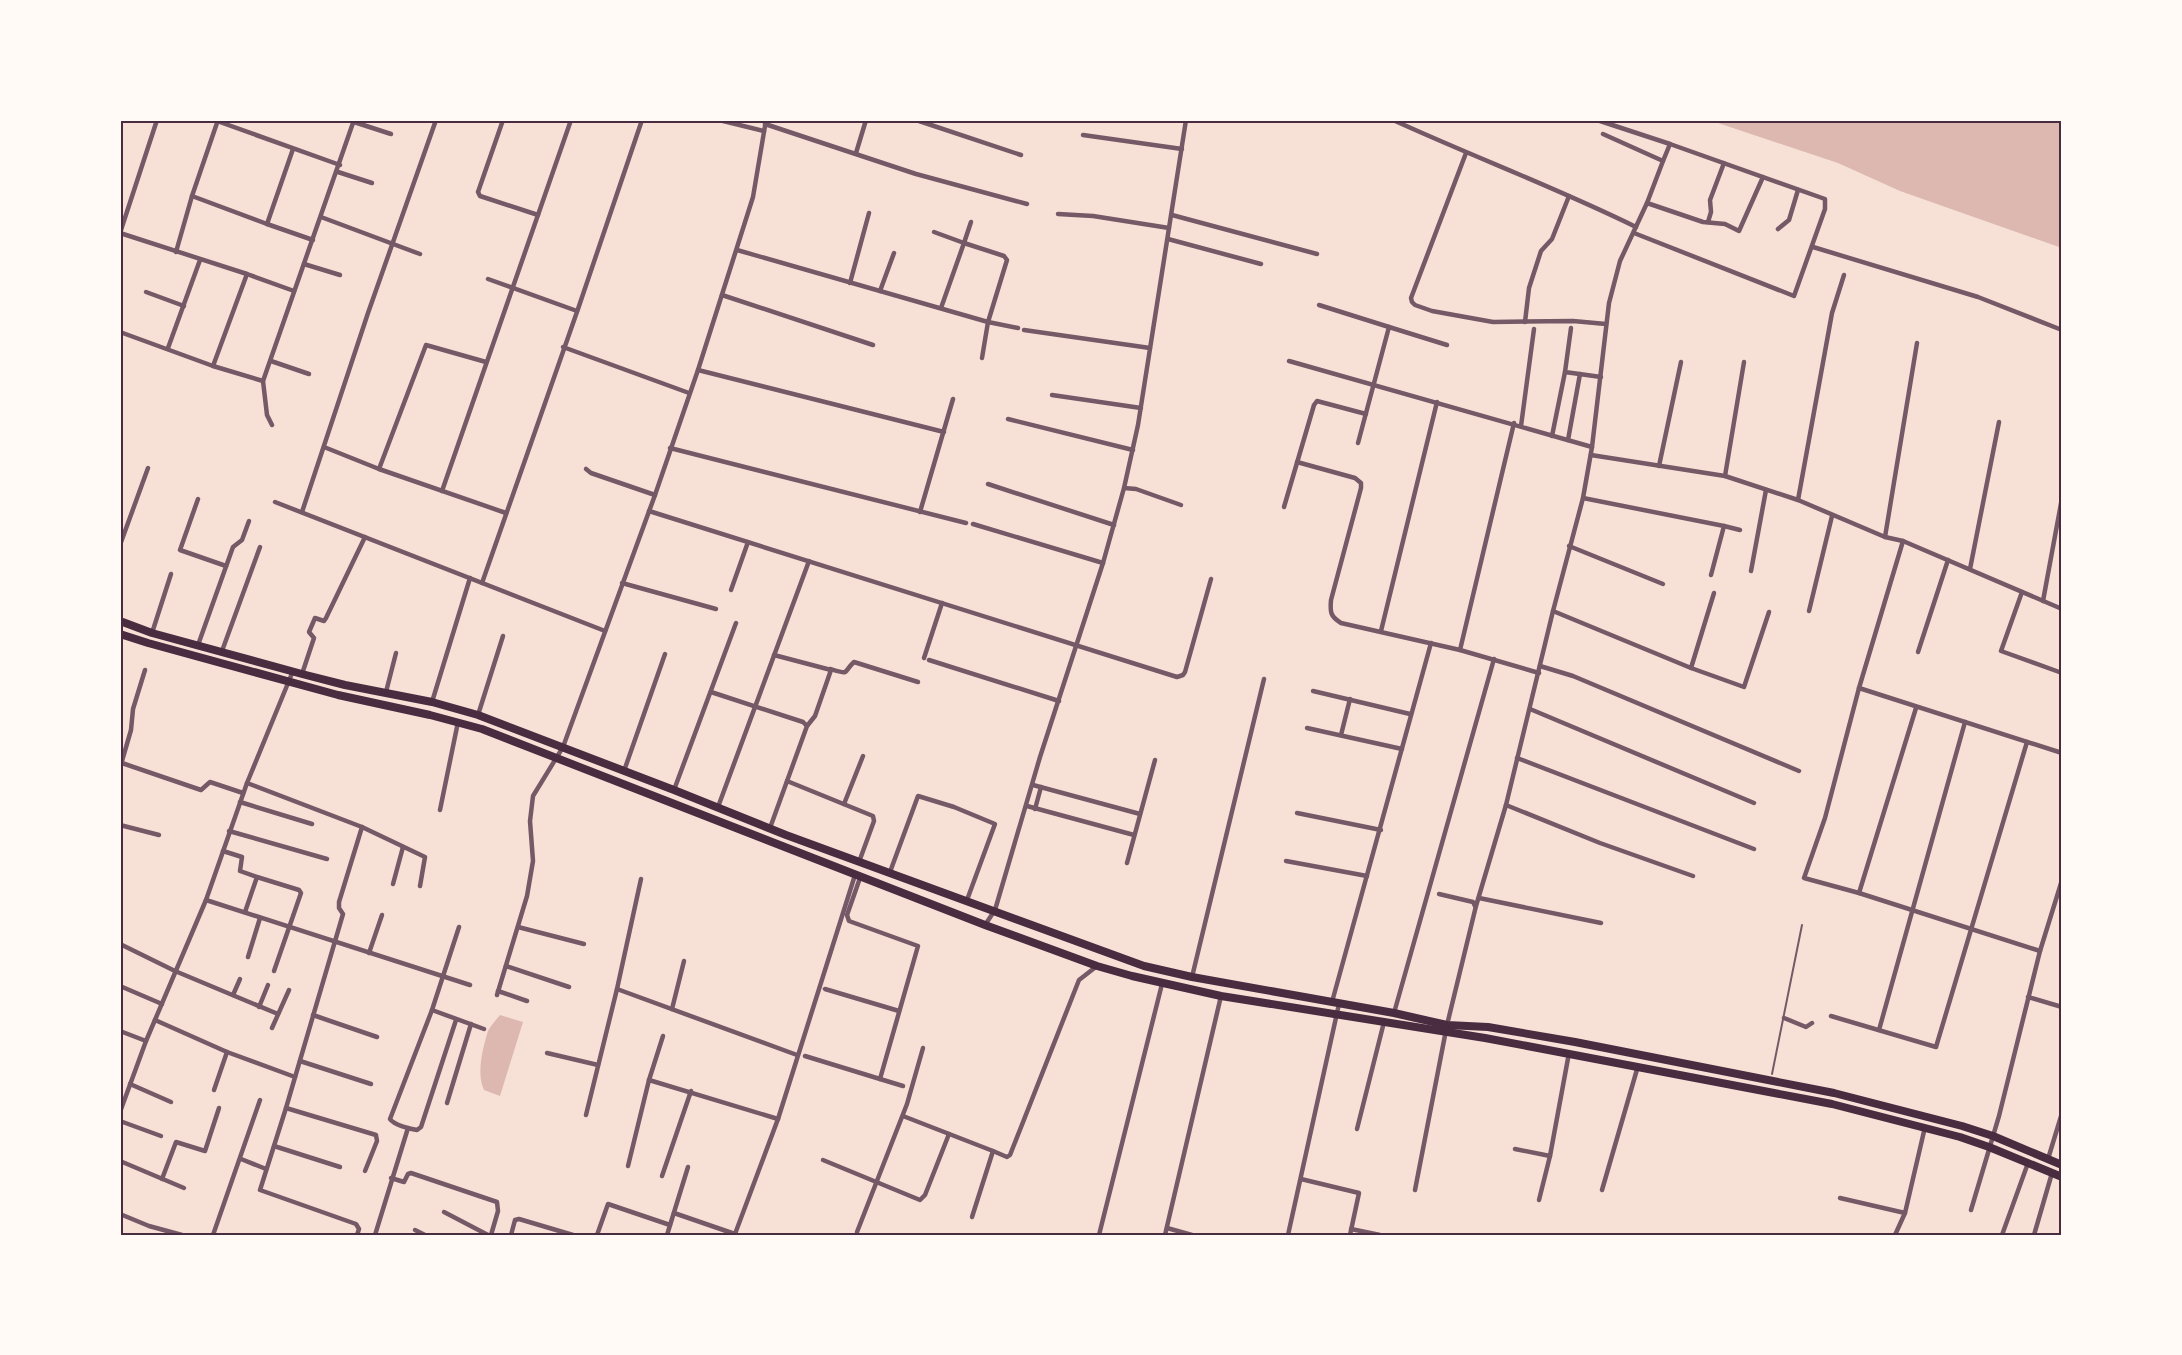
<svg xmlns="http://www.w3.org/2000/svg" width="2182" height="1355" font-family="Manrope,sans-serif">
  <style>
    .water { fill: #dcb8b0 }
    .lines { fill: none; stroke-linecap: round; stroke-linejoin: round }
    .service { stroke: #755966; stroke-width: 2 }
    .minor { stroke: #755966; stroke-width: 4.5 }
    .primary { stroke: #4a2c40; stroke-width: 8 }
    .neatline { fill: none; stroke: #4a2c40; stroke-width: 2 }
  </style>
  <rect width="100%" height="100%" fill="#f7e1d7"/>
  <!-- water -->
  <g class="water">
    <path d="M 1709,120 L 2062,120 L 2062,248 L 1900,191 L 1838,163 Z"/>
    <path d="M 500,1015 L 523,1022 L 500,1096 L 484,1090 C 476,1074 483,1047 488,1031 C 491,1025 496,1020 500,1015 Z"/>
  </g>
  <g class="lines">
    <!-- service -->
    <path class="service" d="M 1772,1074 L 1802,925"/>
    <!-- minor -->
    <g class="minor">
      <path d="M 503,120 L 478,192 L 480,196 L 538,215"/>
      <path d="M 719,120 L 764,131"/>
      <path d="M 916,120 L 1021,155"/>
      <path d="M 1393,120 C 1474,157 1557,188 1636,227"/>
      <path d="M 1597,120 L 1670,144"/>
      <path d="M 217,121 L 340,165"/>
      <path d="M 354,122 L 391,134"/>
      <path d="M 765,124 L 916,174 L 1027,204"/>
      <path d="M 1083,135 L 1182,149"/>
      <path d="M 856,153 L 866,120"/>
      <path d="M 1466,153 L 1411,298 L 1412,302 L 1415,305 L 1432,311 L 1493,322 L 1573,321 L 1606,324"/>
      <path d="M 338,172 L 372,183"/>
      <path d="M 192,196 L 267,224 L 293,149"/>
      <path d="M 1647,203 L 1703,222 L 1725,224 L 1739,231 L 1763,177"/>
      <path d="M 1058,214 L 1093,216 L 1169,228"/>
      <path d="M 1172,215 L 1317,254"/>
      <path d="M 321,217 L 420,254"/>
      <path d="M 1708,222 L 1711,212 L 1710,200 L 1724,163"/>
      <path d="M 267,224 L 313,240"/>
      <path d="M 1778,229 L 1789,220 L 1798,190"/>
      <path d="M 934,232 L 964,243 L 971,222"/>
      <path d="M 120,233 L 247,274 L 294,291"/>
      <path d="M 120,233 L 157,120"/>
      <path d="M 1634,233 L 1794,296 L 1825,209 L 1825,199 L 1670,144 L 1663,161"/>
      <path d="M 1168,239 L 1261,264"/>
      <path d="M 1813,247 L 1978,297 L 2062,330"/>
      <path d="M 737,250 L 988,322 L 1007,260 L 1004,256 L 964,243 L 941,308"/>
      <path d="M 176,252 L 192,196 L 218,120"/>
      <path d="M 304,264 L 340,275"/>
      <path d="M 488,279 L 577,311"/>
      <path d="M 850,283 L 869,213"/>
      <path d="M 880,291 L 894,253"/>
      <path d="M 146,292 L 184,306"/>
      <path d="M 722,295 L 873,345"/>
      <path d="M 1319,305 L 1389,327"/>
      <path d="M 1525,322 L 1529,288 L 1541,251 L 1552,239 L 1569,196"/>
      <path d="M 1571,328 L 1565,372 L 1601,377"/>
      <path d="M 1024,330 L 1150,348"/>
      <path d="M 120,332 L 213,366 L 263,381"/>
      <path d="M 563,347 L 689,393"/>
      <path d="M 168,348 L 200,260"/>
      <path d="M 982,358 L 988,322 L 1018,328"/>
      <path d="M 271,361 L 309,374"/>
      <path d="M 1289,361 L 1592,447"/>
      <path d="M 213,366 L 247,274"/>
      <path d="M 698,370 L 944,432"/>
      <path d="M 1052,395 L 1141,408"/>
      <path d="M 1008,419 L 1133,450"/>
      <path d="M 272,425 L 267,415 L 263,381 L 354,120"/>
      <path d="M 1521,426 L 1534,329"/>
      <path d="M 1552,436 L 1565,372"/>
      <path d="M 1568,440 L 1580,374"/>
      <path d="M 1358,443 L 1389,327 L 1447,345"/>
      <path d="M 324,447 L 379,469 L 506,513"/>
      <path d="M 670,448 L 966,523"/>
      <path d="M 1591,455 L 1725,476 L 1798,500 L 1885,537 L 1903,541 L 2062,609"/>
      <path d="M 1297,462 L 1355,478 L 1361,483 L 1361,488 L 1331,600 C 1330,612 1330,616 1341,623 L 1460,650 L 1539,673"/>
      <path d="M 1659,466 L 1681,362"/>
      <path d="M 379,469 L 426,345 L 486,362"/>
      <path d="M 586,469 L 591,473 L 655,495"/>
      <path d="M 1725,476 L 1744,362"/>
      <path d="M 988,484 L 1114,525"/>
      <path d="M 1124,488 L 1136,489 L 1181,505"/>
      <path d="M 442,491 L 571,120"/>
      <path d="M 1583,498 L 1724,526 L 1711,575"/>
      <path d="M 198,499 L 180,550 L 226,566"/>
      <path d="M 1798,500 L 1832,313 L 1844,275"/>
      <path d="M 275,502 L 605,631"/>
      <path d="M 1284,507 L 1314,405 L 1317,401 L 1366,414"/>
      <path d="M 649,511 L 1177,677 L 1183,675 L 1185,672 L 1211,579"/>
      <path d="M 302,512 L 368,313 L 436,120"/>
      <path d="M 920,512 L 953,399"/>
      <path d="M 973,524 L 1103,563"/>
      <path d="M 1724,526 L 1740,530"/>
      <path d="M 1885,537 L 1917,343"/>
      <path d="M 1903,541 L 1859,688 L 1825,818 L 1804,878 L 1859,893 L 2040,951"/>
      <path d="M 120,545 L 148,468"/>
      <path d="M 1569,546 L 1663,584"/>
      <path d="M 1970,569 L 1999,422"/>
      <path d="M 1751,571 L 1766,490"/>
      <path d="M 482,583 L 578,309 L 642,120"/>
      <path d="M 622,583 L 716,609"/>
      <path d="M 731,590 L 748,542"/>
      <path d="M 2022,592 L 2001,651 L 2062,673"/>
      <path d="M 2043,601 L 2062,498"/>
      <path d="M 1553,611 L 1691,668 L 1714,593"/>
      <path d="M 1809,611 L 1832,516"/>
      <path d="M 1381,631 L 1437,402"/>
      <path d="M 152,633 L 171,574"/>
      <path d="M 198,645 L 233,547 L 242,540 L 249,521"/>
      <path d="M 1460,650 L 1514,423"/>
      <path d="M 222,651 L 260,547"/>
      <path d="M 1918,652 L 1948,560"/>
      <path d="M 924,658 L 942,603"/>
      <path d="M 929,660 L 1059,701"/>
      <path d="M 1540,666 L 1573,676 L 1799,771"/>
      <path d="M 1691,668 L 1744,687 L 1769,612"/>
      <path d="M 830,669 C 851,675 842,673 854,662 L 918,682"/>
      <path d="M 302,674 L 314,638 L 309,632 L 315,618 L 324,621 L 326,618 L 365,537"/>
      <path d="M 1859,688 L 2062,753"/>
      <path d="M 1313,691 L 1410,714"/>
      <path d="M 386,692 L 396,653"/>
      <path d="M 711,692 L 803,722 L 807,726"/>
      <path d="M 432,702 L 470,578"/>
      <path d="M 1530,709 L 1754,803"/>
      <path d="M 478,715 L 503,636"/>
      <path d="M 1307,728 L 1402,749"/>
      <path d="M 1341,735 L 1350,699"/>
      <path d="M 1517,758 L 1754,849"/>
      <path d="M 122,763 L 201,790 L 210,782 L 243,793"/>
      <path d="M 120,768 L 131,730 L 133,709 L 145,670"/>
      <path d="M 624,771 L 665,654"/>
      <path d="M 787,781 L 873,816 L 874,821 L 859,862"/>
      <path d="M 247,783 L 362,827 L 425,857 L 420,886"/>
      <path d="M 1033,785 L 1140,814"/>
      <path d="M 674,790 L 736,623"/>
      <path d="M 240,802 L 312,824"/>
      <path d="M 844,804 L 863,756"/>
      <path d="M 1506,805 L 1600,843 L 1693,876"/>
      <path d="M 1027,806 L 1134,835"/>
      <path d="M 718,807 L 809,561"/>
      <path d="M 1035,809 L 1041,787"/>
      <path d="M 440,810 L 458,722"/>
      <path d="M 1297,813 L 1381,830"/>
      <path d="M 120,825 L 159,835"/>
      <path d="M 770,828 L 807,726 L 815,716 L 831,670 L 774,655"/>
      <path d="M 229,831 L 327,859"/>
      <path d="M 223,851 L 242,857 L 240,871 L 257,877 L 245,912"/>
      <path d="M 1286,861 L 1367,876"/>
      <path d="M 1127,863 L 1155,760"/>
      <path d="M 890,872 L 918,796 L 954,807 L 995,824 L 967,900"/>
      <path d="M 257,877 L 299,890 L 301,893 L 274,971"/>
      <path d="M 393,884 L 403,847"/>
      <path d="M 1859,893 L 1916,708"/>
      <path d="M 1439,894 L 1473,902 L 1475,906"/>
      <path d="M 1479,898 L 1601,923"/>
      <path d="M 206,900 L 470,985"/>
      <path d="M 985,925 L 995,910 L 1040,757 L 1103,563 L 1124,488 L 1138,425 L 1186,120"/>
      <path d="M 518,927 L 584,944"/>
      <path d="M 120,944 L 175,971 L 278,1014"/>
      <path d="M 369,953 L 382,915"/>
      <path d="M 248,957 L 260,918"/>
      <path d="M 506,966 L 569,987"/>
      <path d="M 1192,977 L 1264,679"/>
      <path d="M 120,986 L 162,1004"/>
      <path d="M 617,989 L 797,1055"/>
      <path d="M 825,989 L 899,1011"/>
      <path d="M 498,991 L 527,1001"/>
      <path d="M 233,995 L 240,979"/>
      <path d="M 497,995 L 527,896 L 533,861 L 530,821 L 533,796 L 563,747 L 655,495 L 698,370 L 753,197 L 766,120"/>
      <path d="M 2028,997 L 2062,1007"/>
      <path d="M 1332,1002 L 1431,643"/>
      <path d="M 259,1007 L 268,985"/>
      <path d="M 672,1009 L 684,961"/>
      <path d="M 432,1010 L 484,1029"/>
      <path d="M 1394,1013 L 1494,659"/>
      <path d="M 313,1015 L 377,1037"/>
      <path d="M 1831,1016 L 1936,1047 L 2027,742"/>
      <path d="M 1784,1018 L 1806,1027 L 1812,1023"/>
      <path d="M 155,1020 L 227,1052 L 295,1077"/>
      <path d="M 456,1020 L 421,1127 L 417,1130 C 410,1129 394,1125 390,1119 L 432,1010 L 459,927"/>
      <path d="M 272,1028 L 289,990"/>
      <path d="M 1879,1030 L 1965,722"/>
      <path d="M 120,1031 L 146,1041"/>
      <path d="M 547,1053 L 598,1065"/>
      <path d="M 805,1056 L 880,1079 L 918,946 L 849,921 L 847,915 L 860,878"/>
      <path d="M 300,1061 L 371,1084"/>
      <path d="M 880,1079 L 903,1086"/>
      <path d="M 649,1080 L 778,1119"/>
      <path d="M 130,1084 L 171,1102"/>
      <path d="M 214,1090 L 227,1052"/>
      <path d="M 447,1103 L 471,1024"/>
      <path d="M 286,1108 L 376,1135 L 377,1141 L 365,1171"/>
      <path d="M 120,1112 L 146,1041 L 206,900 L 247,783 L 293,671"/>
      <path d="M 586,1115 L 617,989 L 641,879"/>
      <path d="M 903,1116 L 993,1151 L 972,1217"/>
      <path d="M 120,1121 L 161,1136"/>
      <path d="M 1357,1129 L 1384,1022"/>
      <path d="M 274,1146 L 340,1167"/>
      <path d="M 1515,1149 L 1550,1156 L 1569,1053"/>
      <path d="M 993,1151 L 1007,1157 L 1010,1155 L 1079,980 L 1097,966"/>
      <path d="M 241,1159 L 266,1169"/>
      <path d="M 2048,1159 L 2062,1113"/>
      <path d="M 823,1160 L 920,1200 L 925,1195 L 949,1134"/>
      <path d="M 120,1161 L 184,1188"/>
      <path d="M 628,1166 L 649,1080 L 663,1036"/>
      <path d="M 662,1176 L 691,1091"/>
      <path d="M 391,1178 L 404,1182 L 408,1174 L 411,1173 L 497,1202 L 498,1211 L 491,1235"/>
      <path d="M 162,1179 L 176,1142 L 205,1151 L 219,1108"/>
      <path d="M 1301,1179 L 1359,1193 L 1350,1235"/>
      <path d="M 1415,1190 L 1447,1025 L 1476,906 L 1506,805 L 1553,611 L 1583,498 L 1592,447 L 1609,303 L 1620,261 L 1647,203 L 1663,161 L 1603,134"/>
      <path d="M 1602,1190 L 1638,1066"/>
      <path d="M 1840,1198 L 1905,1213"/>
      <path d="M 1539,1200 L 1550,1156"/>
      <path d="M 1971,1210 L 1999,1116 L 2040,951 L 2062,880"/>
      <path d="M 444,1212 L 488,1235"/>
      <path d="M 674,1213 L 735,1234 L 778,1119 L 855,875"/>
      <path d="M 120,1214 L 149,1226 L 182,1235"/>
      <path d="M 1167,1228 L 1192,1235"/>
      <path d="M 1351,1229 L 1380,1235"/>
      <path d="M 415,1230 L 425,1235"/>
      <path d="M 857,1232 L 907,1104 L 923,1048"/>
      <path d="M 213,1235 L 260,1100"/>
      <path d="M 357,1235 L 359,1229 L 356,1224 L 260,1190 L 286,1108 L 343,914 L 339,908 L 339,902 L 362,827"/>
      <path d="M 375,1235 L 408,1128"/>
      <path d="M 511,1235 L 515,1220 L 519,1219 L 573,1235"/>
      <path d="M 597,1235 L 608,1204 L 670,1225"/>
      <path d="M 667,1235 L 688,1167"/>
      <path d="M 1099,1235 L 1162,984"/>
      <path d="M 1165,1235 L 1221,996"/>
      <path d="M 1288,1235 L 1339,1004"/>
      <path d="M 1895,1235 L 1905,1213 L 1925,1127"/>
      <path d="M 2002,1235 L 2028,1163"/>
      <path d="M 2034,1235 L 2052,1173"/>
    </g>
    <!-- primary -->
    <g class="primary">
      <path d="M 120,621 L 152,633 L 302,674 L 345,685 L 432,702 L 478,715 L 674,790 L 786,835 L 1144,966 L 1192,977 L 1394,1013 L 1447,1025 L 1488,1027 L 1575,1042 L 1834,1093 L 1962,1126 L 1993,1136 L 2062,1165"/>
      <path d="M 120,634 L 148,643 L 338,695 L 430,715 L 482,729 L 985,925 L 1097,966 L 1132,976 L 1221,996 L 1485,1038 L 1832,1104 L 1960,1137 L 1989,1147 L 2062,1177"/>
    </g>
  </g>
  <!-- border -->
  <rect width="2182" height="1355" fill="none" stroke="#fffaf5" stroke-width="243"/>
  <rect x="122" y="122" width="1938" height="1112" class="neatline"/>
</svg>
